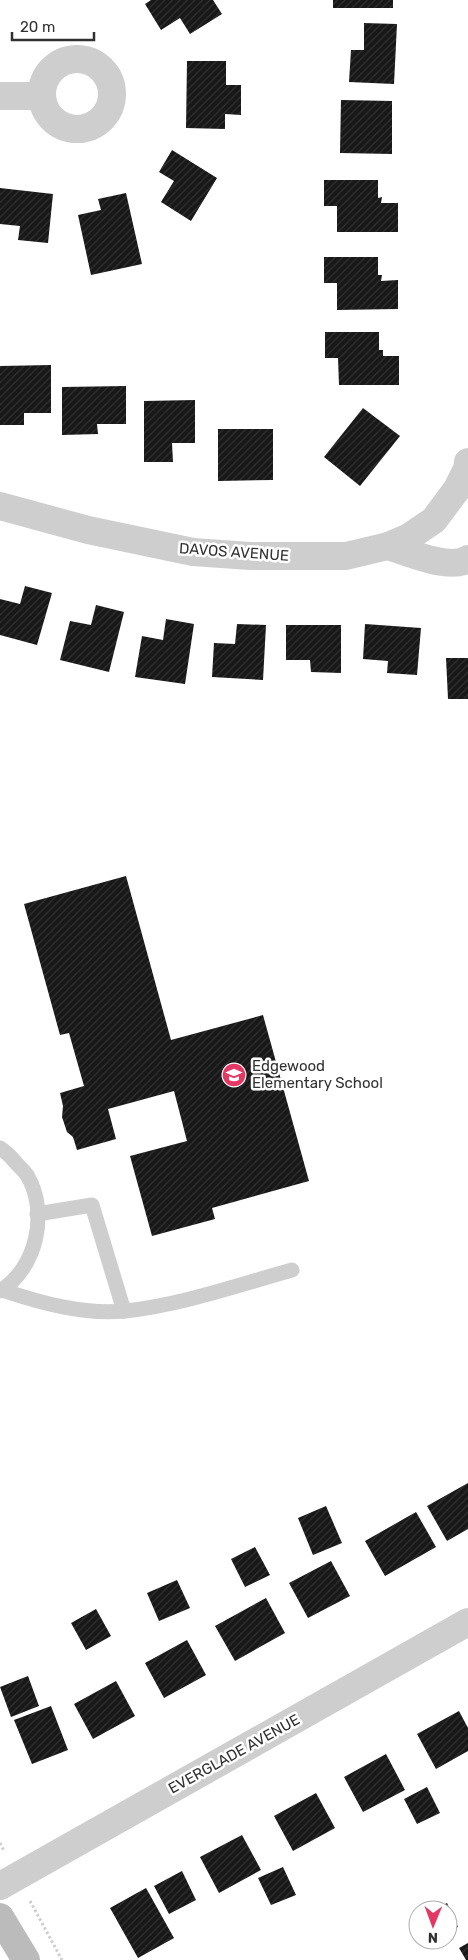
<svg xmlns="http://www.w3.org/2000/svg" width="468" height="1960" font-family="Rubik,sans-serif">
  <style>
    .building { fill: url(#building-hatch) }
    .lines { fill: none; stroke-linecap: round; stroke-linejoin: round }
    .path { stroke: #cecece; stroke-width: 3; stroke-dasharray: 2.5 2.5; stroke-linecap: butt }
    .lane { stroke: #cecece; stroke-width: 15 }
    .street { stroke: #cecece; stroke-width: 28 }
    .secondary { stroke: #bbb; stroke-width: 28 }
    .labels { text-anchor: middle; dominant-baseline: central; stroke-width: 5; stroke-linejoin: round; paint-order: stroke }
    .street-label { font-size: 15px; fill: #313131; stroke: #fff }
    .poi-label { font-size: 15px; fill: #313131; stroke: #fff; text-anchor: start }
  </style>
  <defs>
    <pattern id="building-hatch" width="6" height="6" patternUnits="userSpaceOnUse" patternTransform="scale(1.25)"><rect width="6" height="6" fill="#181818"/><path d="M-1 1l2-2M0 6l6-6M5 7l2-2" fill="none" stroke="#313131"/></pattern>
  </defs>
  <rect width="100%" height="100%" fill="#fff"/>
  <!-- building -->
  <g class="building">
    <path d="M 151,0 L 213,0 L 222,14 L 190,34 L 180,18 L 161,30 L 145,4 Z"/>
    <rect x="333" y="0" width="60" height="8"/>
    <path d="M 364,23 L 397,24 L 394,84 L 349,82 L 351,50 L 364,50 Z"/>
    <path d="M 187,61 L 226,61 L 226,85 L 241,85 L 241,115 L 225,114 L 225,129 L 186,128 Z"/>
    <path d="M 341,100 L 392,101 L 392,154 L 340,153 Z"/>
    <path d="M 172,150 L 217,178 L 191,221 L 161,202 L 174,181 L 159,172 Z"/>
    <path d="M 324,180 L 378,180 L 378,198 L 382,197 L 381,203 L 398,203 L 398,232 L 337,232 L 337,206 L 324,206 Z"/>
    <path d="M 0,188 L 53,194 L 48,243 L 18,240 L 20,226 L 0,224 Z"/>
    <path d="M 126,193 L 142,264 L 91,275 L 78,215 L 101,210 L 98,199 Z"/>
    <path d="M 324,257 L 378,257 L 378,275 L 382,275 L 381,281 L 398,280 L 398,309 L 337,310 L 337,283 L 324,283 Z"/>
    <path d="M 325,332 L 379,332 L 379,350 L 383,350 L 383,356 L 399,356 L 399,385 L 339,385 L 338,358 L 325,358 Z"/>
    <path d="M 51,365 L 51,413 L 24,413 L 24,425 L 0,425 L 0,366 Z"/>
    <path d="M 126,386 L 126,424 L 97,424 L 98,434 L 62,435 L 62,387 Z"/>
    <path d="M 195,400 L 195,443 L 172,443 L 173,462 L 144,462 L 144,401 Z"/>
    <path d="M 363,408 L 400,436 L 360,486 L 324,457 Z"/>
    <path d="M 218,429 L 273,429 L 273,480 L 218,481 Z"/>
    <path d="M 25,586 L 52,593 L 37,645 L 0,635 L 0,599 L 20,604 Z"/>
    <path d="M 96,605 L 124,612 L 109,672 L 60,660 L 70,621 L 91,625 Z"/>
    <path d="M 166,619 L 194,624 L 185,684 L 135,677 L 142,636 L 163,640 Z"/>
    <path d="M 237,624 L 266,625 L 263,680 L 212,677 L 214,643 L 235,644 Z"/>
    <path d="M 365,624 L 421,628 L 417,675 L 387,673 L 388,661 L 363,659 Z"/>
    <path d="M 286,625 L 341,625 L 341,673 L 311,672 L 310,660 L 286,660 Z"/>
    <path d="M 446,658 L 468,658 L 468,699 L 448,699 Z"/>
    <path d="M 126,876 L 171,1040 L 263,1015 L 309,1181 L 212,1208 L 215,1219 L 152,1236 L 130,1156 L 187,1141 L 174,1091 L 108,1109 L 116,1139 L 77,1150 L 73,1137 L 67,1132 L 62,1117 L 63,1106 L 60,1093 L 84,1086 L 69,1033 L 60,1035 L 24,904 Z"/>
    <path d="M 468,1483 L 468,1529 L 447,1541 L 427,1506 Z"/>
    <path d="M 326,1506 L 342,1543 L 313,1555 L 298,1518 Z"/>
    <path d="M 416,1512 L 436,1547 L 385,1576 L 365,1541 Z"/>
    <path d="M 255,1547 L 270,1575 L 245,1587 L 231,1559 Z"/>
    <path d="M 331,1561 L 350,1596 L 308,1618 L 289,1583 Z"/>
    <path d="M 177,1580 L 190,1608 L 159,1621 L 147,1593 Z"/>
    <path d="M 266,1598 L 285,1633 L 235,1661 L 215,1626 Z"/>
    <path d="M 96,1609 L 111,1636 L 86,1650 L 71,1623 Z"/>
    <path d="M 187,1640 L 206,1675 L 164,1698 L 145,1663 Z"/>
    <path d="M 28,1676 L 39,1706 L 11,1717 L 0,1687 Z"/>
    <path d="M 116,1681 L 135,1716 L 93,1739 L 74,1704 Z"/>
    <path d="M 51,1706 L 68,1750 L 32,1764 L 14,1720 Z"/>
    <path d="M 459,1711 L 468,1728 L 468,1751 L 436,1769 L 417,1734 Z"/>
    <path d="M 386,1754 L 405,1790 L 363,1812 L 344,1777 Z"/>
    <path d="M 427,1787 L 440,1813 L 417,1824 L 404,1799 Z"/>
    <path d="M 316,1793 L 335,1828 L 293,1851 L 274,1816 Z"/>
    <path d="M 242,1835 L 261,1870 L 219,1893 L 200,1857 Z"/>
    <path d="M 283,1867 L 296,1895 L 271,1905 L 258,1878 Z"/>
    <path d="M 182,1871 L 196,1900 L 169,1914 L 154,1886 Z"/>
    <path d="M 146,1888 L 174,1938 L 138,1958 L 110,1908 Z"/>
    <path d="M 447,1903 L 458,1927 L 448,1932 L 448,1910 L 433,1910 Z"/>
    <path d="M 468,1943 L 468,1960 L 466,1960 L 459,1948 Z"/>
  </g>
  <g class="lines">
    <!-- path -->
    <g class="path">
      <path d="M 0,1843 L 4,1851"/>
      <path d="M 30,1901 L 62,1960"/>
    </g>
    <!-- lane -->
    <g class="lane">
      <path d="M 0,1148 C 7,1152 11,1157 17,1164 C 20,1167 24,1171 27,1175 C 49,1212 37,1268 0,1291"/>
      <path d="M 37,1214 L 92,1205 L 124,1311"/>
      <path d="M 2,1290 C 41,1303 84,1315 125,1311 C 181,1305 238,1285 292,1270"/>
    </g>
    <!-- street -->
    <g class="street">
      <circle cx="77" cy="94" r="35"/>
      <path d="M 0,96 L 41,96"/>
      <path d="M 0,506 L 88,530 L 193,552 L 250,556 L 346,556 L 388,546 L 409,537 L 434,520 L 457,489 L 467,469 L 468,462"/>
      <path d="M 388,546 C 407,552 450,571 468,559"/>
      <path d="M 0,1886 L 468,1622"/>
    </g>
    <!-- secondary -->
    <path class="secondary" d="M 0,1917 L 26,1960"/>
  </g>
  <!-- icons -->
  <defs>
    <g id="school-disc" transform="scale(1.25)"><circle r="9.5" fill="#e43764" stroke="#fff"/><path d="M0-5L7-2L0 1L-7-2ZM-4 1L0 2.5L4 1V4Q0 6-4 4Z" fill="#fff"/></g>
  </defs>
  <g fill-rule="evenodd">
    <use href="#school-disc" x="234" y="1075"/>
  </g>
  <g class="labels">
    <!-- street labels -->
    <g class="street-label">
      <text transform="translate(234 552) rotate(4)">DAVOS AVENUE</text>
      <text transform="translate(234 1754) rotate(-29)">EVERGLADE AVENUE</text>
    </g>
    <!-- poi labels -->
    <g class="poi-label">
      <text x="252" y="1066">Edgewood<tspan x="252" dy="17">Elementary School</tspan></text>
    </g>
  </g>
  <!-- north arrow -->
  <g transform="translate(433 1925) rotate(181)"><circle r="24" fill="#ffffff" stroke="#adadad"/>
  <path d="M0-4L9 19L0 12L-9 19Z" fill="#e43764"/>
  <text y="-8" font-size="14" font-weight="bold" text-anchor="middle" fill="#313131">N</text>
  </g>
  <!-- scale -->
  <path d="M12 32v8h82v-8" fill="none" stroke="#313131" stroke-width="2.5"/>
  <text x="20" y="32" font-size="15" fill="#313131" stroke="#ffffff" stroke-width="4" paint-order="stroke">20 m</text>
</svg>
